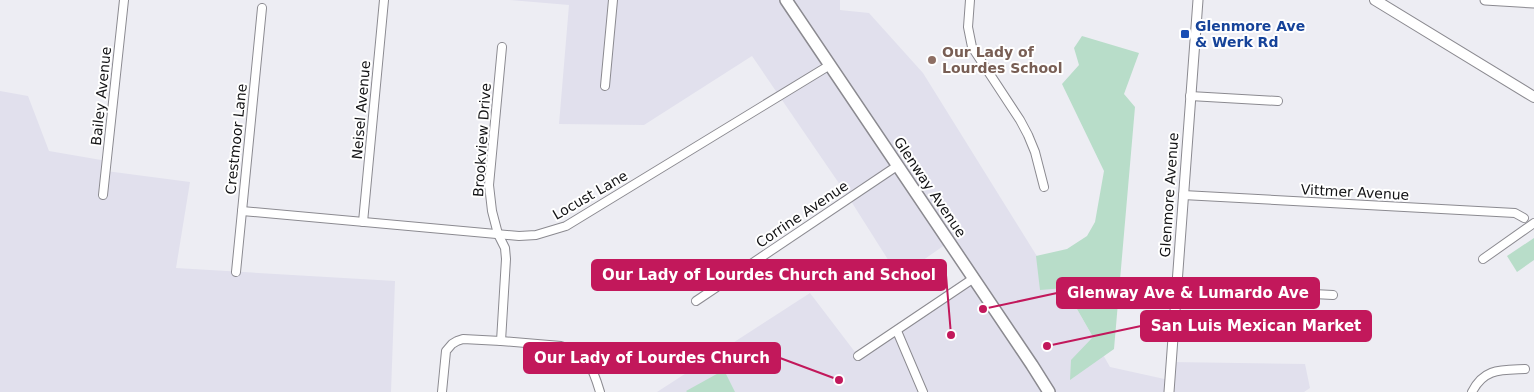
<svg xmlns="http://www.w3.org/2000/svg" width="1534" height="392" font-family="'DejaVu Sans',sans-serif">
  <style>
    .built { fill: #e1e0ed }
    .green { fill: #b8ddc9 }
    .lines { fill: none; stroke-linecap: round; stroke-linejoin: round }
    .minor-casing { stroke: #8b8a90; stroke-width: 10 }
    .tertiary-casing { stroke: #8b8a90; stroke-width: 11 }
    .secondary-casing { stroke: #8b8a90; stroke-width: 12 }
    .primary-casing { stroke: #8b8a90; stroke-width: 14 }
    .minor { stroke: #fff; stroke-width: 8 }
    .tertiary { stroke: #fff; stroke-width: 9 }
    .secondary { stroke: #fff; stroke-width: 10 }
    .primary { stroke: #fff; stroke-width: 11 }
    .transit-dot { fill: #1a4fb4; stroke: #fff; stroke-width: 2 }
    .education-dot { fill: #8d6e63; stroke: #fff; stroke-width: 2 }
    .labels { text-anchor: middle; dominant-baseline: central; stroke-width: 4; stroke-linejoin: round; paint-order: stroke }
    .transit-label { font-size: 14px; font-weight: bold; fill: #164399; stroke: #fff; text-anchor: start }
    .education-label { font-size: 14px; font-weight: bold; fill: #785e54; stroke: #fff; text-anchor: start }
    .street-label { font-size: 14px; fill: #121214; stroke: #fff }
    .leader { fill: none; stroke: #c2185b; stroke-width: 2 }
    .callout-dot { fill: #c2185b; stroke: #fff; stroke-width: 2 }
    .callout { fill: #c2185b; stroke: #c2185b; stroke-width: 2 }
    .callout-label { font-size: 15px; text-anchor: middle; font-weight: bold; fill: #fff }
  </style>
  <rect width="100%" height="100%" fill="#ededf3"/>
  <!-- built -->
  <g class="built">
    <path d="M 510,0 L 840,0 L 840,10 L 869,13 L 923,73 L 1058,290 L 1065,288 L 1110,367 L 1169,380 L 1171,362 L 1305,364 L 1310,388 L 1304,392 L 657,392 L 810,293 L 858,356 L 973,278 L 949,242 L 899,277 L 849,198 L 752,56 L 644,125 L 559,124 L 569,5 Z"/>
    <path d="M 0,91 L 28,96 L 49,151 L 107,161 L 106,171 L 190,182 L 176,268 L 395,281 L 391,392 L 0,392 Z"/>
  </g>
  <!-- green -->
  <g class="green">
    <path d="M 1082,36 L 1139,53 L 1124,94 L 1135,107 L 1114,349 L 1070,380 L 1071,360 L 1093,337 L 1065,288 L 1040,290 L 1036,256 L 1067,249 L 1087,236 L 1095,222 L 1104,171 L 1062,84 L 1079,65 L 1074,48 Z"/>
    <path d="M 1534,238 L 1534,260 L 1517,272 L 1507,256 Z"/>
    <path d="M 724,370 L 735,392 L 687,392 L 686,391 Z"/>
  </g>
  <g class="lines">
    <!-- minor casing -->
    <g class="minor-casing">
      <g id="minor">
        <path d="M 970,0 L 968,27 L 972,47 L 1020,120 L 1028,135 L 1035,152 L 1044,187"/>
        <path d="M 605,86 L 613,0"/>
        <path d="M 1190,96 L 1278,101"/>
        <path d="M 103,195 L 124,0"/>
        <path d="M 1183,195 L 1515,213 L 1524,218"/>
        <path d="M 242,211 L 519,236 L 536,235 L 566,226 L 830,65"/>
        <path d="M 363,222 L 384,0"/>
        <path d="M 1483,259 L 1534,223"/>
        <path d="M 236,272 L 262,8"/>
        <path d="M 1176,287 L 1333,295"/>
        <path d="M 696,301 L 897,166"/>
        <path d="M 897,331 L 923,392"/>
        <path d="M 501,341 L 506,259 L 505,248 L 498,234 L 492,211 L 489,185 L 502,47"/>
        <path d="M 858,356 L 974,278"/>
        <path d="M 442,392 L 446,351 L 452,344 L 457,341 L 463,339 L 501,341 L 561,346 C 587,352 593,368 600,392"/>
        <path d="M 1472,392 C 1484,368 1501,370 1525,369"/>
      </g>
    </g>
    <!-- tertiary casing -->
    <g class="tertiary-casing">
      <g id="tertiary">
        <path d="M 1485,0 L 1534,3"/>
        <path d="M 1169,392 L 1198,0"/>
      </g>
    </g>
    <!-- secondary casing -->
    <g class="secondary-casing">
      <path id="secondary" d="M 1375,0 L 1534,97"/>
    </g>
    <!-- primary casing -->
    <g class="primary-casing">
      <path id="primary" d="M 786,0 L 1032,365 L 1049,392"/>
    </g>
    <!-- minor -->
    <use href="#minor" class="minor"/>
    <!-- tertiary -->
    <use href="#tertiary" class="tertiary"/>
    <!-- secondary -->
    <use href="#secondary" class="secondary"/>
    <!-- primary -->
    <use href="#primary" class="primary"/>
  </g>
  <!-- markers -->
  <rect class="transit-dot" x="1180" y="29" width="10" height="10" rx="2.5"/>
  <circle class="education-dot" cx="932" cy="60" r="5"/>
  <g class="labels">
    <!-- transit labels -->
    <g class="transit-label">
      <text x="1195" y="26">Glenmore Ave<tspan x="1195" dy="16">&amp; Werk Rd</tspan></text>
    </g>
    <!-- education labels -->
    <g class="education-label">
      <text x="942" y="52">Our Lady of<tspan x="942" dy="16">Lourdes School</tspan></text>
    </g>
    <!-- street labels -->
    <g class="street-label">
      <text transform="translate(101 96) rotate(-84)">Bailey Avenue</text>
      <text transform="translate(361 110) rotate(-85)">Neisel Avenue</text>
      <text transform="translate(236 139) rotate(-84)">Crestmoor Lane</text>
      <text transform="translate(482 140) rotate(-86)">Brookview Drive</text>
      <text transform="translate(930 187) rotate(56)">Glenway Avenue</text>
      <text transform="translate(1355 192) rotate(3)">Vittmer Avenue</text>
      <text transform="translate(590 195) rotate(-30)">Locust Lane</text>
      <text transform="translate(1169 195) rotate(-86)">Glenmore Avenue</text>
      <text transform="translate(802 214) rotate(-34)">Corrine Avenue</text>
    </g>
  </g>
  <!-- callouts -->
  <path class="leader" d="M951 335L946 275M983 309L1057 293M1047 346L1141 326M839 380L780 358"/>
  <g class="callout-dot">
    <circle cx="951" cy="335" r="5"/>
    <circle cx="983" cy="309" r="5"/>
    <circle cx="1047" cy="346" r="5"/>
    <circle cx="839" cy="380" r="5"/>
  </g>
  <g class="callout">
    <rect x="592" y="260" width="354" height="30" rx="5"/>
    <rect x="1057" y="278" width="262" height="30" rx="5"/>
    <rect x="1141" y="311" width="230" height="30" rx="5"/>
    <rect x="524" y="343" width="256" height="30" rx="5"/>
  </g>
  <g class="callout-label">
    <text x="769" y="280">Our Lady of Lourdes Church and School</text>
    <text x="1188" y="298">Glenway Ave &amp; Lumardo Ave</text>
    <text x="1256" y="331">San Luis Mexican Market</text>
    <text x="652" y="363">Our Lady of Lourdes Church</text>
  </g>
</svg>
